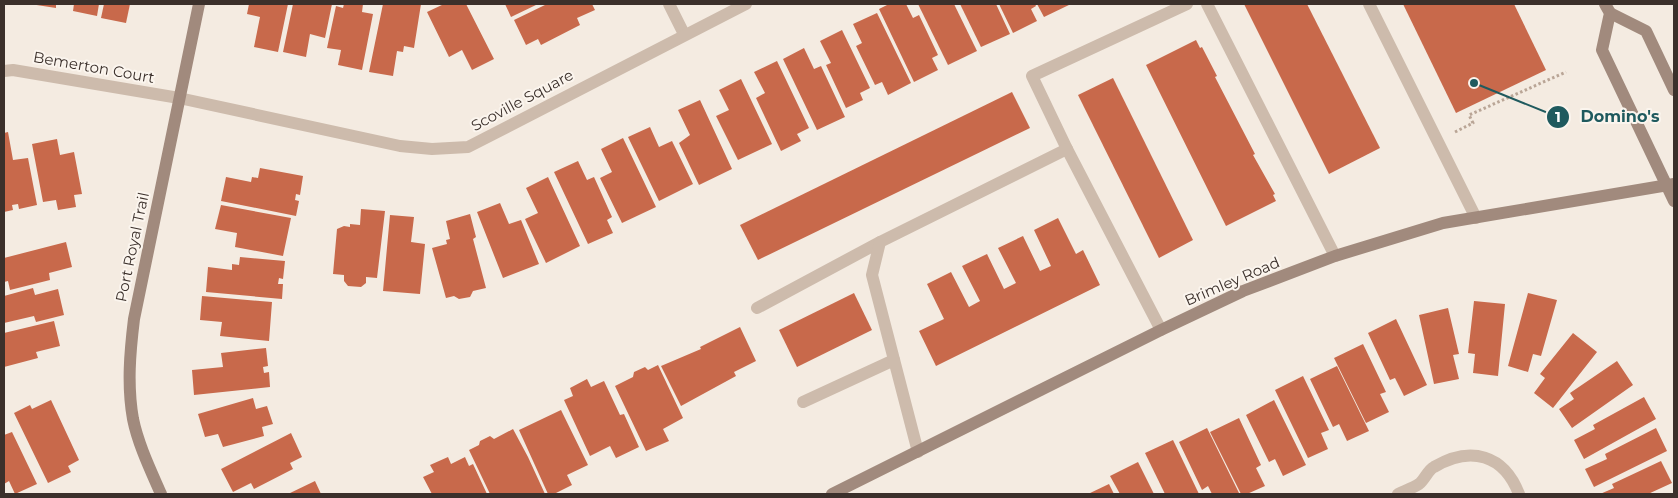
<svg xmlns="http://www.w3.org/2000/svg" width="1678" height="498" font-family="Montserrat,sans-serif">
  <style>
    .building { fill: #c8694b }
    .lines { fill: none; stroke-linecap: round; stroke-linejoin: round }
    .path { stroke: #b9a596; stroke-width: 3; stroke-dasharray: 2.5 2.5; stroke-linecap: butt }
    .lane { stroke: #cdbbac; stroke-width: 12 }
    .street { stroke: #cdbbac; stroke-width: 12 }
    .secondary { stroke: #a18a7d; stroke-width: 12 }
    .labels { text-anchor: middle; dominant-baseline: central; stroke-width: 4; stroke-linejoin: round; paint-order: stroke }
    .street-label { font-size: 15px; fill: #3b302b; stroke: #fbf5ee }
    .leader { fill: none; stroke: #1f5a5e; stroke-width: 2 }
    .callout-dot { fill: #1f5a5e; stroke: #fbf5ee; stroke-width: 2 }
    .mark-label { font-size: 15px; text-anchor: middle; font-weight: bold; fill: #fff }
    .callout-label { font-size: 16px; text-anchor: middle; font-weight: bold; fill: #1f5a5e; stroke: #fbf5ee; stroke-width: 4; stroke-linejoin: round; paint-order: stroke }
  </style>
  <rect width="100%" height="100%" fill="#f4ebe1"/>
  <!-- building -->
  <g class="building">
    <path d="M 30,4 L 56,4 L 56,8 Z"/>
    <path d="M 74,4 L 99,4 L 97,16 L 73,11 Z"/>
    <path d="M 104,4 L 130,4 L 126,23 L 101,18 Z"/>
    <path d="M 249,4 L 288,4 L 278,52 L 254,47 L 260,17 L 247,14 Z"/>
    <path d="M 293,4 L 332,4 L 325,38 L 310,34 L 306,57 L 283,52 Z"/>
    <path d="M 344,4 L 363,4 L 362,12 L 373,14 L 362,70 L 338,65 L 341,50 L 327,48 L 336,6 L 343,8 Z"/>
    <path d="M 383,4 L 421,4 L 414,48 L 404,46 L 403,52 L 397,51 L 393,76 L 369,72 Z"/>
    <path d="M 444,4 L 466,4 L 494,59 L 472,70 L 462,50 L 449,57 L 427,12 Z"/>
    <path d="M 505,4 L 538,4 L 511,17 Z"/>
    <path d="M 547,4 L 592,4 L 595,10 L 577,18 L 580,25 L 541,45 L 538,39 L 526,45 L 514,20 Z"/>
    <path d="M 889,4 L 906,4 L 913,18 L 919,15 L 938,55 L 932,58 L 938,70 L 914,82 L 879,9 Z"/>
    <path d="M 918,4 L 954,4 L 977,51 L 948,65 Z"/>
    <path d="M 960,4 L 996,4 L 1010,34 L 981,47 Z"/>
    <path d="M 999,4 L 1035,4 L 1036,6 L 1031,9 L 1037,21 L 1013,33 Z"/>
    <path d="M 1037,4 L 1071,4 L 1044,17 Z"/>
    <path d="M 1244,4 L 1307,4 L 1380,148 L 1329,174 Z"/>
    <path d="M 1403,4 L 1514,4 L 1546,70 L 1456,113 Z"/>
    <path d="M 877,13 L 911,83 L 888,95 L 882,82 L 875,85 L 856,46 L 862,43 L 853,24 Z"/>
    <path d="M 842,30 L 870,88 L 860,93 L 863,100 L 846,108 L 826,65 L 831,63 L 820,41 Z"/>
    <path d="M 1196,40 L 1200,48 L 1202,47 L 1217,76 L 1215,77 L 1255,154 L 1253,155 L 1275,194 L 1273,195 L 1276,201 L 1226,226 L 1146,65 Z"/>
    <path d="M 804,48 L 814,69 L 821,66 L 845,117 L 817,130 L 783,59 Z"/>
    <path d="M 777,61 L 809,128 L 797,134 L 801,141 L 781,151 L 756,98 L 765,93 L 754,72 Z"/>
    <path d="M 1113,78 L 1193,240 L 1159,258 L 1078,95 Z"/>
    <path d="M 741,79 L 772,144 L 738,160 L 716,116 L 729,110 L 719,90 Z"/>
    <path d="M 1012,92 L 1030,128 L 758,260 L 740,225 Z"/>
    <path d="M 700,100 L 732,169 L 699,185 L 679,143 L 690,135 L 678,110 Z"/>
    <path d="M 650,127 L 659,147 L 672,141 L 693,184 L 659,201 L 628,137 Z"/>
    <path d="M 8,132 L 13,160 L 28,158 L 37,205 L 19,209 L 18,204 L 12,205 L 13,210 L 4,212 L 4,133 Z"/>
    <path d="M 623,138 L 656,207 L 622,223 L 600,178 L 612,172 L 601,149 Z"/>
    <path d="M 57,139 L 60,155 L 74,152 L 82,194 L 74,195 L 76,207 L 58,210 L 56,200 L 43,202 L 32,144 Z"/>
    <path d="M 578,161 L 587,180 L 594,177 L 612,217 L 607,220 L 613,233 L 588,244 L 554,172 Z"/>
    <path d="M 260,168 L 303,176 L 300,195 L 296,194 L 295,200 L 299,201 L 296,216 L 221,201 L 226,177 L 251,182 L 252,177 L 258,178 Z"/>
    <path d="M 548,177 L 580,246 L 546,263 L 525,219 L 538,213 L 526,188 Z"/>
    <path d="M 500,203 L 509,224 L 521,220 L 539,264 L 503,278 L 477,212 Z"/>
    <path d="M 221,205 L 291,218 L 283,256 L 235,247 L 237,233 L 215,229 Z"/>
    <path d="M 361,209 L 385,211 L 377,278 L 366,277 L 366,283 L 361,287 L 348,286 L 344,281 L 344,275 L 333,274 L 337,229 L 344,226 L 350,227 L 350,224 L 360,225 Z"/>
    <path d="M 470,214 L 476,237 L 473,239 L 486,288 L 473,291 L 470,297 L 459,299 L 454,296 L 446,298 L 432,248 L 447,244 L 446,240 L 450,239 L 446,221 Z"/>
    <path d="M 390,215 L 414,217 L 411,242 L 425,244 L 420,294 L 383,291 Z"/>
    <path d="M 1058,218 L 1076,254 L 1083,250 L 1100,285 L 936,366 L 919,331 L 944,319 L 927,284 L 951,272 L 969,307 L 980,301 L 962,266 L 987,254 L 1004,289 L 1016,283 L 998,248 L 1023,236 L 1040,271 L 1051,266 L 1034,230 Z"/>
    <path d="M 66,242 L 72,267 L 49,273 L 50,280 L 10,290 L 8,281 L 4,282 L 4,258 Z"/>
    <path d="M 240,257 L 285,261 L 283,279 L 279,278 L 278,284 L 283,284 L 282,299 L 206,292 L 208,267 L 232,270 L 232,264 L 239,265 Z"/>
    <path d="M 33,288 L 35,295 L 58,289 L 64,315 L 36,322 L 34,316 L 4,323 L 4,296 Z"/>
    <path d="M 854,293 L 872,330 L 797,367 L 779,330 Z"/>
    <path d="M 1528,293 L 1557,300 L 1541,356 L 1533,354 L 1528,372 L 1508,366 Z"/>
    <path d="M 202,296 L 272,302 L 269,341 L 220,336 L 222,322 L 200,320 Z"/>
    <path d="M 1474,301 L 1505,304 L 1498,376 L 1473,373 L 1475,354 L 1468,353 Z"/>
    <path d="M 1448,308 L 1459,354 L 1453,355 L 1459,379 L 1434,384 L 1419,315 Z"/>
    <path d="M 1396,319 L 1427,385 L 1404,396 L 1395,378 L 1390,380 L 1368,333 Z"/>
    <path d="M 54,321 L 60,346 L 36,352 L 38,358 L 4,367 L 4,333 Z"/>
    <path d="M 740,327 L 756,361 L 734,372 L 736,376 L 681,406 L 661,366 L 701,349 L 700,347 Z"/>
    <path d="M 1573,333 L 1597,352 L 1553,408 L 1534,393 L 1545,378 L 1540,374 Z"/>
    <path d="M 1363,344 L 1386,392 L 1380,394 L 1389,412 L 1366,423 L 1334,358 Z"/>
    <path d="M 266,348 L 268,366 L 263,367 L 264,373 L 269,372 L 270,387 L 194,395 L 192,370 L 223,367 L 221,353 Z"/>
    <path d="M 1617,361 L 1633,385 L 1572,428 L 1559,409 L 1574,399 L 1570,393 Z"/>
    <path d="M 658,365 L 683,418 L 663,429 L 669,441 L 646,451 L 615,386 L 633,377 L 634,372 L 645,367 L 648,370 Z"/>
    <path d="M 1337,366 L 1369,431 L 1347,441 L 1339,424 L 1333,427 L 1310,379 Z"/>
    <path d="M 1303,376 L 1329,430 L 1321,433 L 1328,449 L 1308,458 L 1275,390 Z"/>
    <path d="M 587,379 L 591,387 L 604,381 L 620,415 L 624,414 L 639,447 L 616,458 L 610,446 L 590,456 L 564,400 L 573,396 L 570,388 Z"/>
    <path d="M 1644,397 L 1656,419 L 1584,459 L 1574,440 L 1595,429 L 1593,425 Z"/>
    <path d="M 253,398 L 256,409 L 267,406 L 273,424 L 262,427 L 264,436 L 223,447 L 218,434 L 205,437 L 198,414 Z"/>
    <path d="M 51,400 L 79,460 L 68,466 L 71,472 L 48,483 L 14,413 L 30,405 L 32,409 Z"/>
    <path d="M 1274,400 L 1306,465 L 1283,476 L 1275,459 L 1269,462 L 1246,415 Z"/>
    <path d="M 561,410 L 588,465 L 567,475 L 572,485 L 554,494 L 548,494 L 519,430 Z"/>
    <path d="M 1239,418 L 1261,465 L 1256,468 L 1265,486 L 1247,494 L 1241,494 L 1210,432 Z"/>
    <path d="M 1207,428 L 1239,493 L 1237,494 L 1212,494 L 1208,486 L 1202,490 L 1179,442 Z"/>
    <path d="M 1656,428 L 1667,451 L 1594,487 L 1585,469 L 1607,459 L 1605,454 Z"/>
    <path d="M 513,429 L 528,457 L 545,494 L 490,494 L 469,450 L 479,445 L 480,441 L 490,436 L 494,439 Z"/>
    <path d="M 12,432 L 37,484 L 15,494 L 9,481 L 4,484 L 4,435 Z"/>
    <path d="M 291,433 L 302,457 L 290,463 L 293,469 L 254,489 L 251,483 L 233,492 L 221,469 Z"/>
    <path d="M 1173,440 L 1199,494 L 1165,494 L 1145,453 Z"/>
    <path d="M 448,457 L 451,464 L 465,457 L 469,466 L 473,464 L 487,494 L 432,494 L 423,477 L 434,472 L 430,465 Z"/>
    <path d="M 1661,461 L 1672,483 L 1648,494 L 1600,494 L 1614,488 L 1612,484 Z"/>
    <path d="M 1138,462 L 1154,494 L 1120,494 L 1110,476 Z"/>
    <path d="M 315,481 L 321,494 L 288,494 Z"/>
    <path d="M 1109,484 L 1114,494 L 1088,494 Z"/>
  </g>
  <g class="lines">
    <!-- path -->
    <path class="path" d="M 1455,132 L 1473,123 L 1469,115 L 1566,72"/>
    <!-- lane -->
    <g class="lane">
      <path d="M 1207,4 L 1335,256"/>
      <path d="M 1369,4 L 1476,218"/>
      <path d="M 1067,149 L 1032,76 L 1187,4"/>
      <path d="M 757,308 L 880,242"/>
      <path d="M 803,402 L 894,360"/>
      <path d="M 918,452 L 872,275 L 880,242 L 1067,149 L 1161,330"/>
    </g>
    <!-- street -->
    <g class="street">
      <path d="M 669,4 L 684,34"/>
      <path d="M 4,71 L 13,70 L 179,98 L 400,146 L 432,149 L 468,147 L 746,4"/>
      <path d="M 1398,494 C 1404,491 1413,488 1419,484 C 1425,479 1428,470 1434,467 C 1471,445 1504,455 1519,494"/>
    </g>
    <!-- secondary -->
    <g class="secondary">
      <path d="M 1605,4 L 1610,13 L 1602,50 L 1674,201"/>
      <path d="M 1610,13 L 1646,31 L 1674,90"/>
      <path d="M 161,494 C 151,471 138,444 133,419 C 127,385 130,352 134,319 L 199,4"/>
      <path d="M 832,494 L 1161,330 L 1243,291 L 1335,256 L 1443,223 L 1674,184"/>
    </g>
  </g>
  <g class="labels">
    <!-- street labels -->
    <g class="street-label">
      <text transform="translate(94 67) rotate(10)">Bemerton Court</text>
      <text transform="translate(522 100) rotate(-28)">Scoville Square</text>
      <text transform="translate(132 247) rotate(-78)">Port Royal Trail</text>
      <text transform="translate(1232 281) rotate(-23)">Brimley Road</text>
    </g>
  </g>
  <!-- callouts -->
  <path class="leader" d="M1474 83L1558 117"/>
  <g class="callout-dot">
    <circle cx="1474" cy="83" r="5"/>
    <circle cx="1558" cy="117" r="12"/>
  </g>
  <g class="mark-label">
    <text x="1558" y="122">1</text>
  </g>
  <g class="callout-label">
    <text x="1620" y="122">Domino's</text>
  </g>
  <!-- border -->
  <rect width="1678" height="498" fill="none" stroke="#3b302b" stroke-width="10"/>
</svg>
